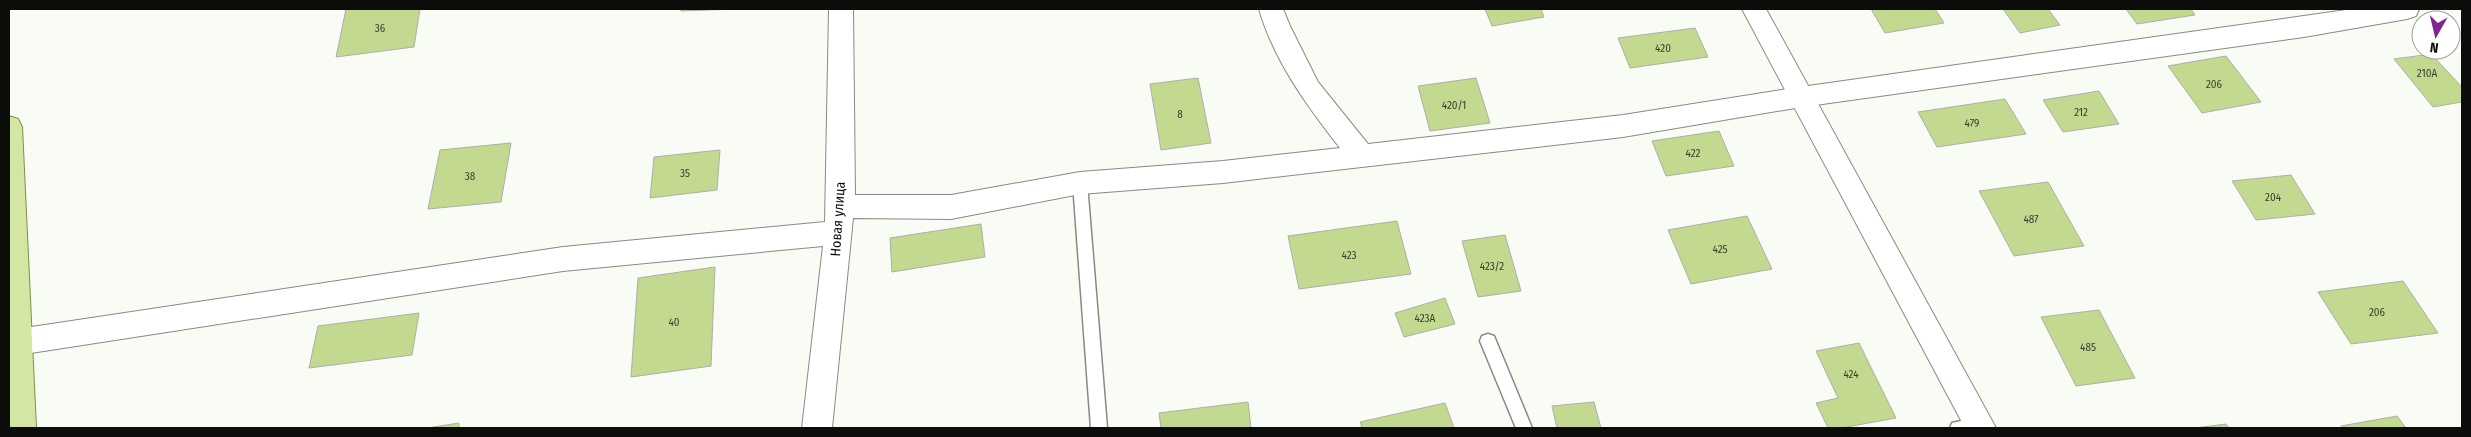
<svg xmlns="http://www.w3.org/2000/svg" width="2471" height="437" font-family="'Fira Sans Condensed',sans-serif">
  <style>
    .building { fill: #c3d990; stroke: #acafa8 }
    .lines { fill: none; stroke-linecap: round; stroke-linejoin: round }
    .service-casing { stroke: #888a83; stroke-width: 3 }
    .minor-casing { stroke: #888a83; stroke-width: 2 }
    .tertiary-casing { stroke: #888a83; stroke-width: 2 }
    .primary-casing { stroke: #7b9046; stroke-width: 2 }
    .service { fill: #fff; fill-rule: evenodd }
    .minor { fill: #fff; fill-rule: evenodd }
    .tertiary { fill: #fff; fill-rule: evenodd }
    .primary { fill: #d4e6a4; fill-rule: evenodd }
    .labels { text-anchor: middle; dominant-baseline: central; stroke-width: 4.5; stroke-linejoin: round; paint-order: stroke }
    .number-label { font-size: 11px; fill: #3a402c }
    .street-label { font-size: 14px; fill: #0c0d0a; stroke: #fff }
  </style>
  <rect width="100%" height="100%" fill="#f9fcf4"/>
  <!-- building -->
  <g class="building">
    <path d="M 346,9 L 420,9 L 414,47 L 336,57 Z"/>
    <path d="M 681,9 L 736,9 L 681,11 Z"/>
    <path d="M 1485,9 L 1541,9 L 1544,17 L 1492,26 Z"/>
    <path d="M 1871,9 L 1935,9 L 1944,23 L 1885,33 Z"/>
    <path d="M 2003,9 L 2048,9 L 2060,25 L 2020,33 Z"/>
    <path d="M 2126,9 L 2191,9 L 2195,15 L 2137,24 Z"/>
    <path d="M 1695,28 L 1708,57 L 1630,68 L 1618,38 Z"/>
    <path d="M 2431,54 L 2462,87 L 2462,102 L 2433,107 L 2394,59 Z"/>
    <path d="M 2226,56 L 2261,102 L 2202,113 L 2168,66 Z"/>
    <path d="M 1198,78 L 1211,143 L 1161,150 L 1150,84 Z"/>
    <path d="M 1476,78 L 1490,123 L 1430,131 L 1418,86 Z"/>
    <path d="M 2099,91 L 2119,124 L 2063,132 L 2043,100 Z"/>
    <path d="M 2005,99 L 2026,134 L 1937,147 L 1918,112 Z"/>
    <path d="M 1719,131 L 1734,166 L 1666,176 L 1652,141 Z"/>
    <path d="M 511,143 L 501,202 L 428,209 L 440,150 Z"/>
    <path d="M 720,150 L 717,190 L 650,198 L 654,157 Z"/>
    <path d="M 2291,175 L 2315,214 L 2256,220 L 2232,181 Z"/>
    <path d="M 2048,182 L 2084,246 L 2014,256 L 1979,191 Z"/>
    <path d="M 1747,216 L 1772,269 L 1691,284 L 1668,230 Z"/>
    <path d="M 1397,221 L 1411,274 L 1299,289 L 1288,236 Z"/>
    <path d="M 981,224 L 985,257 L 892,272 L 890,238 Z"/>
    <path d="M 1505,235 L 1521,291 L 1478,297 L 1462,241 Z"/>
    <path d="M 715,267 L 711,366 L 631,377 L 638,278 Z"/>
    <path d="M 2403,281 L 2438,333 L 2351,344 L 2318,292 Z"/>
    <path d="M 1445,298 L 1455,324 L 1404,337 L 1395,313 Z"/>
    <path d="M 2099,310 L 2135,378 L 2076,386 L 2041,317 Z"/>
    <path d="M 419,313 L 412,355 L 309,368 L 318,326 Z"/>
    <path d="M 1859,343 L 1896,418 L 1841,428 L 1828,428 L 1816,403 L 1838,398 L 1816,351 Z"/>
    <path d="M 1248,402 L 1251,428 L 1161,428 L 1159,413 Z"/>
    <path d="M 1594,402 L 1601,428 L 1557,428 L 1552,406 Z"/>
    <path d="M 1445,403 L 1454,428 L 1362,428 L 1360,422 Z"/>
    <path d="M 2397,416 L 2406,428 L 2342,428 L 2341,426 Z"/>
    <path d="M 459,423 L 459,428 L 427,428 Z"/>
    <path d="M 2226,424 L 2229,428 L 2195,428 Z"/>
  </g>
  <g class="lines">
    <!-- service casing -->
    <g class="service-casing">
      <g id="service">
        <path d="M 1080,177 L 1085,179 L 1087,183 L 1107,428 L 1091,428 L 1073,183 L 1075,179 Z"/>
        <path d="M 1488,334 L 1494,336 L 1532,428 L 1516,428 L 1480,341 L 1482,336 Z"/>
        <path d="M 1979,417 L 1985,420 L 1987,425 L 1986,428 L 1950,428 L 1952,423 Z"/>
      </g>
    </g>
    <!-- minor casing -->
    <g class="minor-casing">
      <path id="minor" d="M 829,9 L 853,9 L 855,195 L 951,195 L 1080,172 L 1223,161 L 1340,148 C 1307,106 1274,61 1259,9 L 1283,9 L 1290,26 L 1318,82 L 1368,144 L 1623,115 L 1801,87 L 2353,9 L 2419,9 L 2416,16 L 2407,19 L 2304,37 L 1801,107 L 1623,137 L 1223,183 L 1080,194 L 951,219 L 853,218 L 832,428 L 802,428 L 823,246 L 563,271 L 18,355 L 9,352 L 9,332 L 18,329 L 563,247 L 825,222 Z"/>
    </g>
    <!-- tertiary casing -->
    <g class="tertiary-casing">
      <path id="tertiary" d="M 1742,9 L 1766,9 L 1996,428 L 1965,428 Z"/>
    </g>
    <!-- primary casing -->
    <g class="primary-casing">
      <path id="primary" d="M 9,116 L 18,119 L 22,127 L 36,428 L 9,428 Z"/>
    </g>
    <!-- service -->
    <use href="#service" class="service"/>
    <!-- minor -->
    <use href="#minor" class="minor"/>
    <!-- tertiary -->
    <use href="#tertiary" class="tertiary"/>
    <!-- primary -->
    <use href="#primary" class="primary"/>
  </g>
  <g class="labels">
    <!-- number labels -->
    <g class="number-label">
      <text x="380" y="28">36</text>
      <text x="1663" y="48">420</text>
      <text x="2427" y="73">210А</text>
      <text x="2214" y="84">206</text>
      <text x="1454" y="105">420/1</text>
      <text x="2081" y="112">212</text>
      <text x="1180" y="114">8</text>
      <text x="1972" y="123">479</text>
      <text x="1693" y="153">422</text>
      <text x="685" y="173">35</text>
      <text x="470" y="176">38</text>
      <text x="2273" y="197">204</text>
      <text x="2031" y="219">487</text>
      <text x="1720" y="249">425</text>
      <text x="1349" y="255">423</text>
      <text x="1492" y="266">423/2</text>
      <text x="2377" y="312">206</text>
      <text x="1425" y="318">423А</text>
      <text x="674" y="322">40</text>
      <text x="2088" y="347">485</text>
      <text x="1851" y="374">424</text>
    </g>
    <!-- street labels -->
    <g class="street-label">
      <text transform="translate(838 219) rotate(-86)">Новая улица</text>
    </g>
  </g>
  <!-- border -->
  <rect width="2471" height="437" fill="none" stroke="#0c0d0a" stroke-width="20"/>
  <!-- north arrow -->
  <g transform="translate(2436 35) rotate(188)"><circle r="24" fill="#ffffff" stroke="#9e9e9d"/>
  <path d="M0-4L9 19L0 12L-9 19Z" fill="#7f2592"/>
  <text y="-8" font-size="14" font-weight="bold" text-anchor="middle" fill="#0c0d0a">N</text>
  </g>
</svg>
